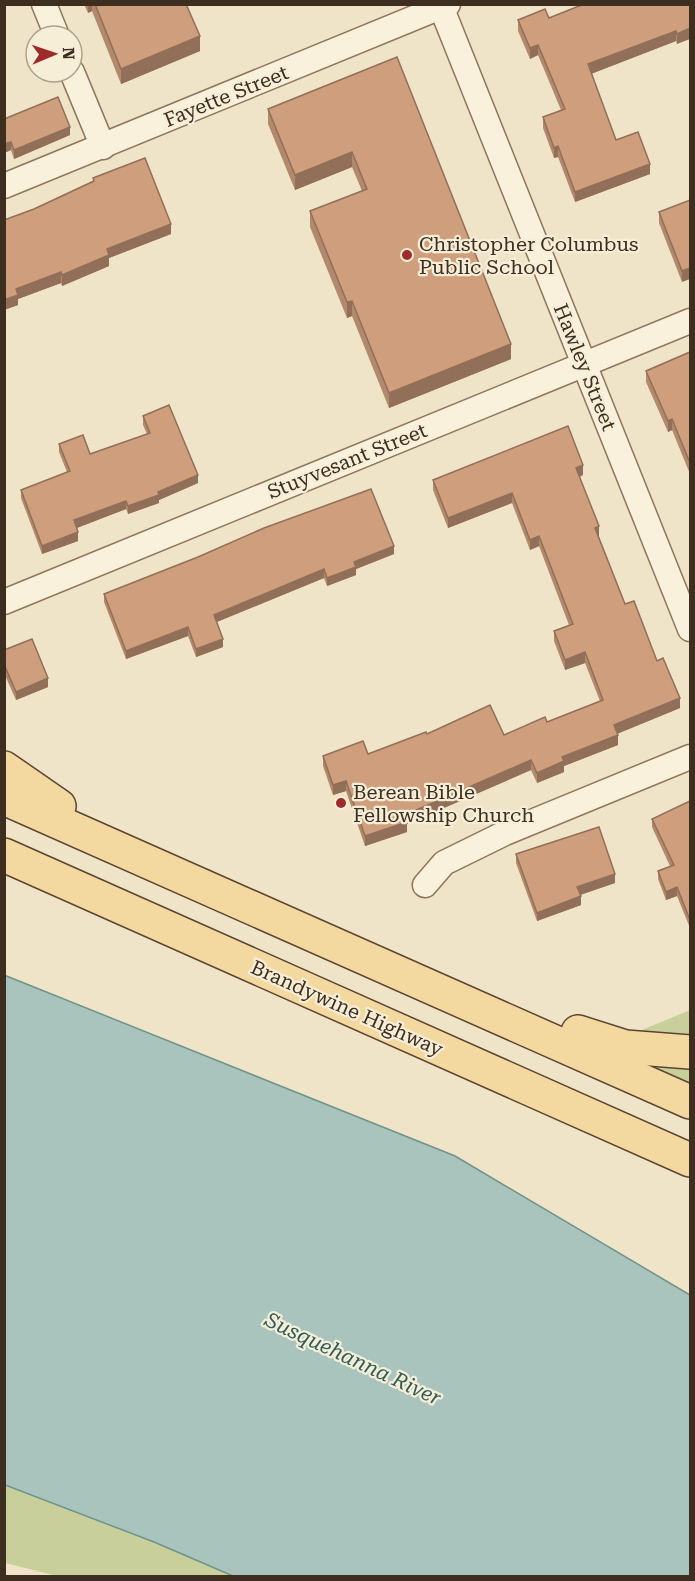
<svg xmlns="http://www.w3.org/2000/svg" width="695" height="1581" font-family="'Roboto Serif',serif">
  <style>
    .green { fill: #c9cf9b }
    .water { fill: #a9c4bc; stroke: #6f938a; stroke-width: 1.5 }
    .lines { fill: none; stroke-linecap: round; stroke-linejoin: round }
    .street-casing { stroke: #8d765c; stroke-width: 27 }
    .primary-casing { stroke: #5b4430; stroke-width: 36 }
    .street { stroke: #faf1dc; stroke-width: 24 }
    .primary { stroke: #f3d9a0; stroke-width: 33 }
    .wall { fill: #b2896c }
    .shaded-wall { fill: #916f58 }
    .building { fill: #cf9f7d; stroke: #916f58; stroke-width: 1.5 }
    .poi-dot { fill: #9e2a2b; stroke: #f7eed8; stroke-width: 2 }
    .labels { text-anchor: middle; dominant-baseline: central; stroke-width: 4.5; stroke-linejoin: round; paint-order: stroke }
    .street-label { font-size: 20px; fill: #3d2e20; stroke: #f7eed8 }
    .poi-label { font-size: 20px; fill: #3d2e20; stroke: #f7eed8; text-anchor: start }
    .water-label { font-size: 21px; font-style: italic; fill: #2f5d5a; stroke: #f7eed8 }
  </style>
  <rect width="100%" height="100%" fill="#f0e4c8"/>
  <!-- green -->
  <g class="green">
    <path d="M 690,1010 L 690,1115 L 596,1049 Z"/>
    <path d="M 4,1485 L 154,1542 L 233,1576 L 57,1576 L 5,1563 Z"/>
  </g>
  <!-- water -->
  <path class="water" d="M 4,975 L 455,1156 L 690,1295 L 690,1576 L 233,1576 L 154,1542 L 5,1485 Z"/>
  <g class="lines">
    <!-- street casing -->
    <g class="street-casing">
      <g id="street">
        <path d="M 44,4 L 57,36"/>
        <path d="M 440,4 L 690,629"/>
        <path d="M 72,72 L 103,147"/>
        <path d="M 4,186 L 448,4"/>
        <path d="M 4,602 L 690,321"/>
        <path d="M 425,885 L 444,863 L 505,833 L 690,757"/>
      </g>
    </g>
    <!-- primary casing -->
    <g class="primary-casing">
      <g id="primary">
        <path d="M 4,768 L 59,806"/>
        <path d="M 4,798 L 690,1102"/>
        <path d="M 4,855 L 690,1160"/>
        <path d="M 578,1032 L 625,1047 L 690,1052"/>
      </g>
    </g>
    <!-- street -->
    <use href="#street" class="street"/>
    <!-- primary -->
    <use href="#primary" class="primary"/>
  </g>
  <!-- wall -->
  <g class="wall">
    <path d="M 84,4 L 186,4 L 200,51 L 121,84 L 92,11 L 88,13 Z"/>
    <path d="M 690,4 L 677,44 L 676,41 L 591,74 L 616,140 L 650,174 L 575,202 L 558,157 L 554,158 L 543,128 L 543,117 L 561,110 L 538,55 L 530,59 L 518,31 L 518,20 L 549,18 Z"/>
    <path d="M 397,57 L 511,359 L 389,408 L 352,316 L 347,318 L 310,227 L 310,211 L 362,191 L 352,167 L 295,190 L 268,124 L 268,109 Z"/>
    <path d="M 4,119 L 70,135 L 14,159 L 11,150 L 4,153 Z"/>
    <path d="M 93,178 L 171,234 L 109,258 L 109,266 L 62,286 L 61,283 L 18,299 L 18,305 L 4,310 L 34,209 L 93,181 Z"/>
    <path d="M 690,200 L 682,282 L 659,223 L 659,212 Z"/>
    <path d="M 690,352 L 690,474 L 672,430 L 668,432 L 646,382 L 646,371 Z"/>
    <path d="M 143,416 L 198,483 L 159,500 L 159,503 L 128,514 L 126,509 L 77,528 L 78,541 L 42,554 L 21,498 L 21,490 L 67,472 L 59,452 L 59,444 L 90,454 L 147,434 L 143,425 Z"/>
    <path d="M 583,475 L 580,477 L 599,537 L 625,604 L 657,661 L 680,708 L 617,734 L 618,745 L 564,766 L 564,772 L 537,783 L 531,770 L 407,824 L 407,832 L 365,846 L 346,791 L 333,795 L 323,766 L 323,756 L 368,754 L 427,734 L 504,735 L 547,722 L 600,701 L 585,663 L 565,670 L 554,641 L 554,631 L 569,625 L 539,546 L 530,550 L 512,503 L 448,528 L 433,490 L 433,480 Z"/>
    <path d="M 394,554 L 356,569 L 356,575 L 327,586 L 324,578 L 217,622 L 223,647 L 196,657 L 188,636 L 126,659 L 104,602 L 104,594 Z"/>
    <path d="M 4,650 L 48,687 L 16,700 L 4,673 Z"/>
    <path d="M 690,801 L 690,928 L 677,896 L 666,900 L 658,879 L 658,871 L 670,866 L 652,827 L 652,819 Z"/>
    <path d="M 516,854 L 615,883 L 580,895 L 581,905 L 537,921 L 516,863 Z"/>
  </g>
  <!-- shaded-wall -->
  <g class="shaded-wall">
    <path d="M 88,4 L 92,4 L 92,11 L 88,13 Z"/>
    <path d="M 690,28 L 690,39 L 677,44 L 677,34 Z"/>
    <path d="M 676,31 L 676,41 L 588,75 L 588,64 Z"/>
    <path d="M 200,36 L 200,51 L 121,84 L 121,69 Z"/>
    <path d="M 538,45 L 538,55 L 530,59 L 530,48 Z"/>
    <path d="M 70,127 L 70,135 L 14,159 L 14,150 Z"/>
    <path d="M 11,142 L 11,150 L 4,153 L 4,144 Z"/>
    <path d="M 558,146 L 558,157 L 554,158 L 554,148 Z"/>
    <path d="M 352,152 L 352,167 L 295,190 L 295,175 Z"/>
    <path d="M 650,164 L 650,174 L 575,202 L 575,192 Z"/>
    <path d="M 171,224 L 171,234 L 109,258 L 109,266 L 62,286 L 62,275 L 107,249 Z"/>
    <path d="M 690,268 L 690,279 L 682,282 L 682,271 Z"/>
    <path d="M 61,272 L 61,283 L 18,299 L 18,305 L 4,310 L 4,300 L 16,289 Z"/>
    <path d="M 352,301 L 352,316 L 347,318 L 347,302 Z"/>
    <path d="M 511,344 L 511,359 L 389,408 L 389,393 Z"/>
    <path d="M 672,419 L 672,430 L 668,432 L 668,421 Z"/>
    <path d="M 583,465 L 583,475 L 576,478 L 576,468 Z"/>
    <path d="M 198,475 L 198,483 L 159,500 L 159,503 L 128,514 L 128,506 Z"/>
    <path d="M 512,493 L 512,503 L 448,528 L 448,518 Z"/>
    <path d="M 126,501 L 126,509 L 74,529 L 74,520 Z"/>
    <path d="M 599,526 L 599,537 L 595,538 L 595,528 Z"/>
    <path d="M 78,532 L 78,541 L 42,554 L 42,546 Z"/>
    <path d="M 539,536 L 539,546 L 530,550 L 530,540 Z"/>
    <path d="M 394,546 L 394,554 L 356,569 L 356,575 L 327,586 L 327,578 L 354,562 Z"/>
    <path d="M 324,569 L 324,578 L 214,623 L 214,615 Z"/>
    <path d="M 188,627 L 188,636 L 126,659 L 126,651 Z"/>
    <path d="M 223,639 L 223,647 L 196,657 L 196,649 Z"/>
    <path d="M 585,652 L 585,663 L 565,670 L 565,660 Z"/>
    <path d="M 48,678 L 48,687 L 16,700 L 16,692 Z"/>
    <path d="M 680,698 L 680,708 L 614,735 L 614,725 Z"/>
    <path d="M 618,735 L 618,745 L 564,766 L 564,772 L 537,783 L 537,773 L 562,757 Z"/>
    <path d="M 531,760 L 531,770 L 407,824 L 407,832 L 365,846 L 365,836 L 405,815 Z"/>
    <path d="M 346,781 L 346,791 L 333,795 L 333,785 Z"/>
    <path d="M 615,874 L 615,883 L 577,896 L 577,887 Z"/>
    <path d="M 677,887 L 677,896 L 666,900 L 666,892 Z"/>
    <path d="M 581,896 L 581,905 L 537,921 L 537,913 Z"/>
  </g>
  <!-- building -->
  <g class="building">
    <path d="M 95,4 L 186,4 L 200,36 L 121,69 Z"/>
    <path d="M 584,4 L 690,4 L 690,28 L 677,34 L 676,31 L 588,64 L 616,140 L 638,132 L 650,164 L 575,192 L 558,146 L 554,148 L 543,117 L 565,109 L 538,45 L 530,48 L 518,20 L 545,9 L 549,18 Z"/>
    <path d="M 397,57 L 511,344 L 389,393 L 352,301 L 347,302 L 310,211 L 367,189 L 352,152 L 295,175 L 268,109 Z"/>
    <path d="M 58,97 L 70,127 L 14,150 L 11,142 L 4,144 L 4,119 Z"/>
    <path d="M 145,158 L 171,224 L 107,249 L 109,255 L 62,275 L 61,272 L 16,289 L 18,295 L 4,300 L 4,220 L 34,209 L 94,181 L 93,178 Z"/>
    <path d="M 690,200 L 690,268 L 682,271 L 659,212 Z"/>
    <path d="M 690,352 L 690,463 L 672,419 L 668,421 L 646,371 Z"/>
    <path d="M 169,405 L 198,475 L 158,492 L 159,495 L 128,506 L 126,501 L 74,520 L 78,532 L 42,546 L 21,490 L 70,471 L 59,444 L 83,435 L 90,454 L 150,433 L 143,416 Z"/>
    <path d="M 568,426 L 583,465 L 576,468 L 599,526 L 595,528 L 625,604 L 634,601 L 657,661 L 663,658 L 680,698 L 614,725 L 618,735 L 562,757 L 564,761 L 537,773 L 531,760 L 405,815 L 407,822 L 365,836 L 346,781 L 333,785 L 323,756 L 363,741 L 368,754 L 426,732 L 427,734 L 490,705 L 504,735 L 545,717 L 547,722 L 603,700 L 585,652 L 565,660 L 554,631 L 573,624 L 539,536 L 530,540 L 512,493 L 448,518 L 433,480 Z"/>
    <path d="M 371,489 L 394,546 L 354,562 L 356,567 L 327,578 L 324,569 L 214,615 L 223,639 L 196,649 L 188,627 L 126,651 L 104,594 L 198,557 L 264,528 Z"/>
    <path d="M 32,639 L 48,678 L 16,692 L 4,664 L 4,650 Z"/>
    <path d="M 690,801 L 690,920 L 677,887 L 666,892 L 658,871 L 674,865 L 652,819 Z"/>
    <path d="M 599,827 L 615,874 L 577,887 L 581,896 L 537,913 L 516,854 Z"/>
  </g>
  <!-- markers -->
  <g class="poi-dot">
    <circle cx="407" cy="255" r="6"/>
    <circle cx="341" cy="803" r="6"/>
  </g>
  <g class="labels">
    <!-- street labels -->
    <g class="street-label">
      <text transform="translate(226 96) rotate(-22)">Fayette Street</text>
      <text transform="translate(585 367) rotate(68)">Hawley Street</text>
      <text transform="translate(347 461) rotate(-22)">Stuyvesant Street</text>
      <text transform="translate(347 1008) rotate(24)">Brandywine Highway</text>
    </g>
    <!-- poi labels -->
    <g class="poi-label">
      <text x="419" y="244">Christopher Columbus<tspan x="419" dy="23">Public School</tspan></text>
      <text x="353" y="792">Berean Bible<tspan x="353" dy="23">Fellowship Church</tspan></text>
    </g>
    <!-- water labels -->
    <g class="water-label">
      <text transform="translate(353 1359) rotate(25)">Susquehanna River</text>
    </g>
  </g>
  <!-- border -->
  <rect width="695" height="1581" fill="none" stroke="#3d2e20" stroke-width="12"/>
  <!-- north arrow -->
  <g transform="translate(54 54) rotate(88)"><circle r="28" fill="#f7eed8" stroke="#ada18e" stroke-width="1.5"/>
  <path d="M0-4.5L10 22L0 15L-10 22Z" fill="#9e2a2b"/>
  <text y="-9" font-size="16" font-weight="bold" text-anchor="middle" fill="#3d2e20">N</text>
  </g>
</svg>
